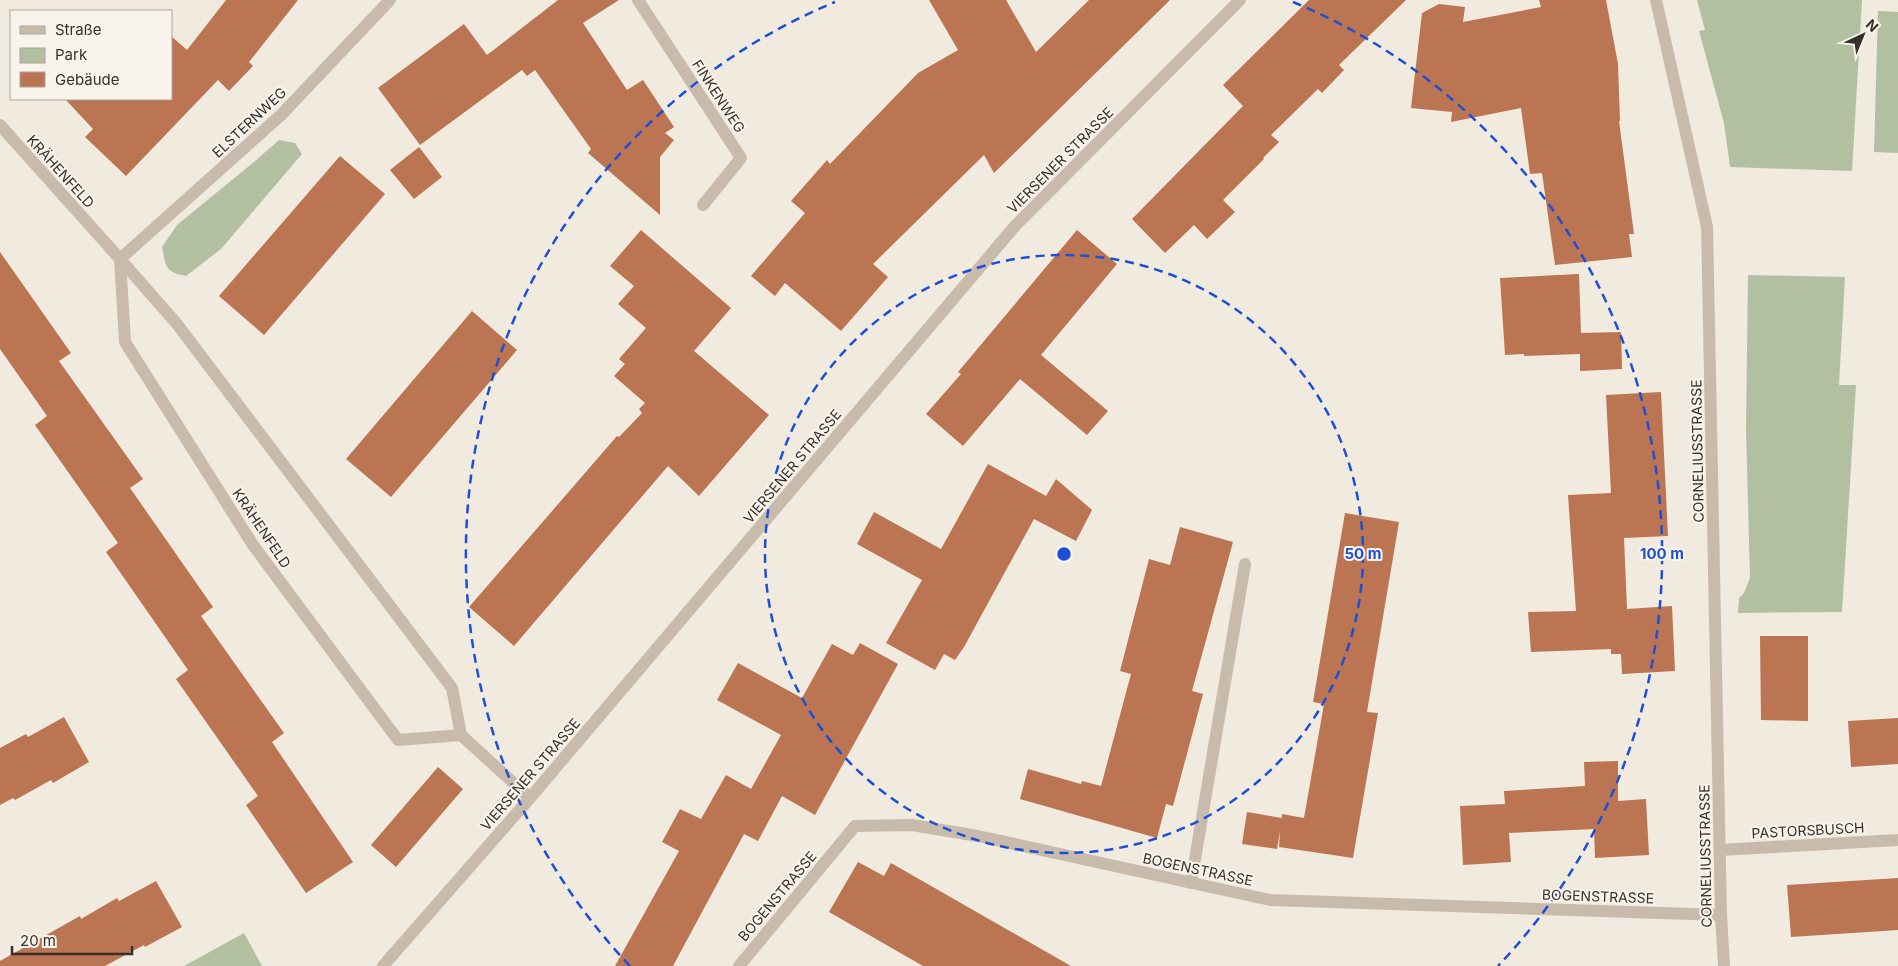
<svg xmlns="http://www.w3.org/2000/svg" width="1898" height="966" font-family="Inter,sans-serif">
  <style>
    .green { fill: #b2bfa0 }
    .building { fill: #bc7552 }
    .lines { fill: none; stroke-linecap: round; stroke-linejoin: round }
    .lane { stroke: #c8bbac; stroke-width: 12 }
    .street { stroke: #c8bbac; stroke-width: 12 }
    .ring { fill: none; stroke: #1d4ed8; stroke-width: 2.5; stroke-dasharray: 9 6 }
    .labels { text-anchor: middle; dominant-baseline: central; stroke-width: 4; stroke-linejoin: round; paint-order: stroke }
    .street-label { font-size: 14px; fill: #372f2a; stroke: #f9f4eb }
    .centre { fill: #1d4ed8; stroke: #f9f4eb; stroke-width: 2.5 }
    .ring-label { font-size: 15px; text-anchor: middle; font-weight: bold; fill: #1d4ed8; stroke: #f9f4eb; stroke-width: 4; stroke-linejoin: round; paint-order: stroke }
  </style>
  <rect width="100%" height="100%" fill="#f1eadf"/>
  <!-- green -->
  <g class="green">
    <path d="M 1697,0 L 1862,0 L 1852,171 L 1730,167 L 1724,123 L 1699,31 L 1705,30 Z"/>
    <path d="M 1878,11 L 1898,12 L 1898,153 L 1874,152 Z"/>
    <path d="M 279,140 L 295,143 L 302,154 L 221,249 L 186,276 C 165,272 166,267 162,247 L 177,225 L 254,162 Z"/>
    <path d="M 1748,275 L 1845,277 L 1839,385 L 1856,385 L 1842,612 L 1738,613 L 1739,598 L 1744,593 L 1750,578 L 1746,428 Z"/>
    <path d="M 244,933 L 262,966 L 184,966 Z"/>
  </g>
  <!-- building -->
  <g class="building">
    <path d="M 226,0 L 298,0 L 249,62 L 253,66 L 229,91 L 218,80 L 126,176 L 85,137 L 93,129 L 65,99 L 171,99 L 171,36 L 187,50 Z"/>
    <path d="M 558,0 L 619,0 L 583,23 L 627,90 L 643,80 L 674,127 L 665,133 L 674,140 L 660,157 L 660,215 L 588,153 L 591,149 L 535,70 L 527,76 L 522,70 L 420,145 L 378,88 L 464,24 L 487,55 Z"/>
    <path d="M 929,0 L 1006,0 L 1036,52 L 1089,0 L 1170,0 L 994,173 L 984,155 L 873,264 L 888,277 L 841,331 L 785,283 L 775,296 L 751,276 L 805,213 L 791,201 L 827,160 L 830,164 L 918,73 L 958,50 Z"/>
    <path d="M 1309,0 L 1406,0 L 1339,65 L 1344,70 L 1322,93 L 1318,89 L 1271,135 L 1279,142 L 1263,158 L 1264,159 L 1223,200 L 1235,212 L 1207,239 L 1194,225 L 1165,253 L 1132,219 L 1243,106 L 1223,85 Z"/>
    <path d="M 1539,0 L 1606,0 L 1618,64 L 1620,121 L 1619,121 L 1634,234 L 1629,234 L 1632,257 L 1555,265 L 1542,173 L 1530,174 L 1521,108 L 1451,122 L 1452,112 L 1411,108 L 1422,13 L 1439,4 L 1465,7 L 1463,22 L 1541,7 Z"/>
    <path d="M 419,147 L 442,177 L 414,199 L 390,170 Z"/>
    <path d="M 340,156 L 385,194 L 264,335 L 219,296 Z"/>
    <path d="M 641,230 L 731,308 L 694,351 L 769,415 L 699,496 L 668,466 L 514,646 L 469,607 L 617,436 L 619,437 L 642,413 L 639,409 L 645,403 L 614,376 L 625,364 L 619,359 L 646,328 L 618,304 L 634,286 L 610,266 Z"/>
    <path d="M 1077,230 L 1117,264 L 1041,355 L 1108,411 L 1087,435 L 1020,379 L 963,446 L 926,414 L 961,374 L 958,372 Z"/>
    <path d="M 0,252 L 71,353 L 59,361 L 143,479 L 130,488 L 213,607 L 201,616 L 284,733 L 272,742 L 353,862 L 306,893 L 246,805 L 258,796 L 176,679 L 188,670 L 106,552 L 118,543 L 35,425 L 47,416 L 0,349 Z"/>
    <path d="M 1579,274 L 1581,333 L 1621,332 L 1622,369 L 1580,371 L 1580,354 L 1524,356 L 1524,354 L 1505,355 L 1500,278 Z"/>
    <path d="M 472,311 L 517,350 L 391,497 L 346,459 Z"/>
    <path d="M 1661,392 L 1668,536 L 1624,538 L 1627,609 L 1672,606 L 1675,671 L 1622,674 L 1621,654 L 1611,654 L 1611,649 L 1531,652 L 1528,612 L 1576,611 L 1568,495 L 1611,493 L 1606,395 Z"/>
    <path d="M 988,464 L 1046,496 L 1056,479 L 1092,510 L 1076,541 L 1034,519 L 964,647 L 955,660 L 944,654 L 935,670 L 886,643 L 922,580 L 857,544 L 874,512 L 941,549 Z"/>
    <path d="M 1345,513 L 1399,522 L 1367,712 L 1378,713 L 1353,858 L 1279,847 L 1280,831 L 1277,849 L 1242,844 L 1247,812 L 1282,818 L 1282,814 L 1304,818 L 1324,704 L 1313,702 Z"/>
    <path d="M 1180,527 L 1233,542 L 1192,691 L 1203,694 L 1173,806 L 1166,804 L 1157,838 L 1020,799 L 1028,769 L 1081,784 L 1082,781 L 1101,786 L 1131,674 L 1120,671 L 1149,559 L 1170,565 Z"/>
    <path d="M 1760,636 L 1808,636 L 1808,721 L 1761,720 Z"/>
    <path d="M 860,643 L 898,664 L 815,815 L 782,796 L 758,841 L 744,834 L 673,966 L 615,966 L 679,851 L 662,842 L 680,809 L 701,819 L 726,775 L 751,789 L 781,735 L 717,700 L 738,663 L 802,698 L 832,644 L 853,655 Z"/>
    <path d="M 64,717 L 89,762 L 53,783 L 51,780 L 15,800 L 13,798 L 0,805 L 0,748 L 26,734 L 28,737 Z"/>
    <path d="M 1898,718 L 1898,764 L 1851,767 L 1848,721 Z"/>
    <path d="M 1618,761 L 1618,801 L 1646,799 L 1649,855 L 1595,858 L 1594,829 L 1509,833 L 1511,862 L 1463,865 L 1460,806 L 1505,804 L 1504,791 L 1585,786 L 1584,762 Z"/>
    <path d="M 438,767 L 463,789 L 396,867 L 371,845 Z"/>
    <path d="M 858,862 L 884,876 L 891,863 L 1071,966 L 923,966 L 829,912 Z"/>
    <path d="M 1898,878 L 1898,930 L 1791,937 L 1787,885 Z"/>
    <path d="M 156,881 L 182,927 L 145,947 L 144,945 L 105,966 L 0,966 L 0,961 L 80,916 L 81,919 L 117,898 L 119,901 Z"/>
  </g>
  <g class="lines">
    <!-- lane -->
    <path class="lane" d="M 1191,883 L 1245,564"/>
    <!-- street -->
    <g class="street">
      <path d="M 390,0 L 281,115 L 120,259 L 125,342 L 253,545 L 398,740 L 461,735"/>
      <path d="M 638,0 L 741,158 L 703,205"/>
      <path d="M 1656,0 L 1707,227 L 1721,915 L 1724,966"/>
      <path d="M 0,125 L 120,259 L 177,324 L 452,688 L 461,735 L 530,798"/>
      <path d="M 1720,850 L 1898,840"/>
      <path d="M 383,966 L 530,798 L 1015,226 L 1240,0"/>
      <path d="M 739,966 L 855,826 L 912,825 L 978,836 L 1270,900 L 1721,915"/>
    </g>
  </g>
  <!-- distance rings -->
  <g class="ring">
    <circle cx="1064" cy="554" r="299"/>
    <path d="M630 966A598 598 0 0 1 835 2M1293 2A598 598 0 0 1 1498 966"/>
  </g>
  <g class="labels">
    <!-- street labels -->
    <g class="street-label">
      <text transform="translate(719 96) rotate(57)">FINKENWEG</text>
      <text transform="translate(249 122) rotate(-43)">ELSTERNWEG</text>
      <text transform="translate(1060 160) rotate(-45)">VIERSENER STRASSE</text>
      <text transform="translate(61 171) rotate(48)">KRÄHENFELD</text>
      <text transform="translate(1697 451) rotate(-91)">CORNELIUSSTRASSE</text>
      <text transform="translate(792 466) rotate(-50)">VIERSENER STRASSE</text>
      <text transform="translate(262 528) rotate(56)">KRÄHENFELD</text>
      <text transform="translate(530 774) rotate(-49)">VIERSENER STRASSE</text>
      <text transform="translate(1808 830) rotate(-3)">PASTORSBUSCH</text>
      <text transform="translate(1705 856) rotate(-91)">CORNELIUSSTRASSE</text>
      <text transform="translate(1198 869) rotate(12)">BOGENSTRASSE</text>
      <text transform="translate(777 896) rotate(-50)">BOGENSTRASSE</text>
      <text transform="translate(1598 896) rotate(2)">BOGENSTRASSE</text>
    </g>
  </g>
  <circle cx="1064" cy="554" r="8" class="centre"/>
  <g class="ring-label">
    <text x="1363" y="559">50 m</text>
    <text x="1662" y="559">100 m</text>
  </g>
  <!-- legend -->
  <rect x="10" y="10" width="162" height="90" fill="#f9f4eb" stroke="#aba59e"/>
  <rect x="20" y="26" width="25" height="8" fill="#c8bbac" stroke="#aba59e"/>
  <text x="55" y="35" font-size="15" fill="#372f2a">Straße</text>
  <rect x="20" y="48" width="25" height="15" fill="#b2bfa0" stroke="#aba59e"/>
  <text x="55" y="60" font-size="15" fill="#372f2a">Park</text>
  <rect x="20" y="72" width="25" height="15" fill="#bc7552" stroke="#aba59e"/>
  <text x="55" y="85" font-size="15" fill="#372f2a">Gebäude</text>
  <!-- north arrow -->
  <g transform="translate(1863 35) rotate(44)" stroke="#f9f4eb" stroke-width="4" paint-order="stroke">
  <path d="M0-4L9 19L0 12L-9 19Z" fill="#372f2a"/>
  <text y="-8" font-size="14" font-weight="bold" text-anchor="middle" fill="#372f2a">N</text>
  </g>
  <!-- scale -->
  <path d="M12 946v8h120v-8" fill="none" stroke="#372f2a" stroke-width="2.5"/>
  <text x="20" y="946" font-size="15" fill="#372f2a" stroke="#f9f4eb" stroke-width="4" paint-order="stroke">20 m</text>
</svg>
